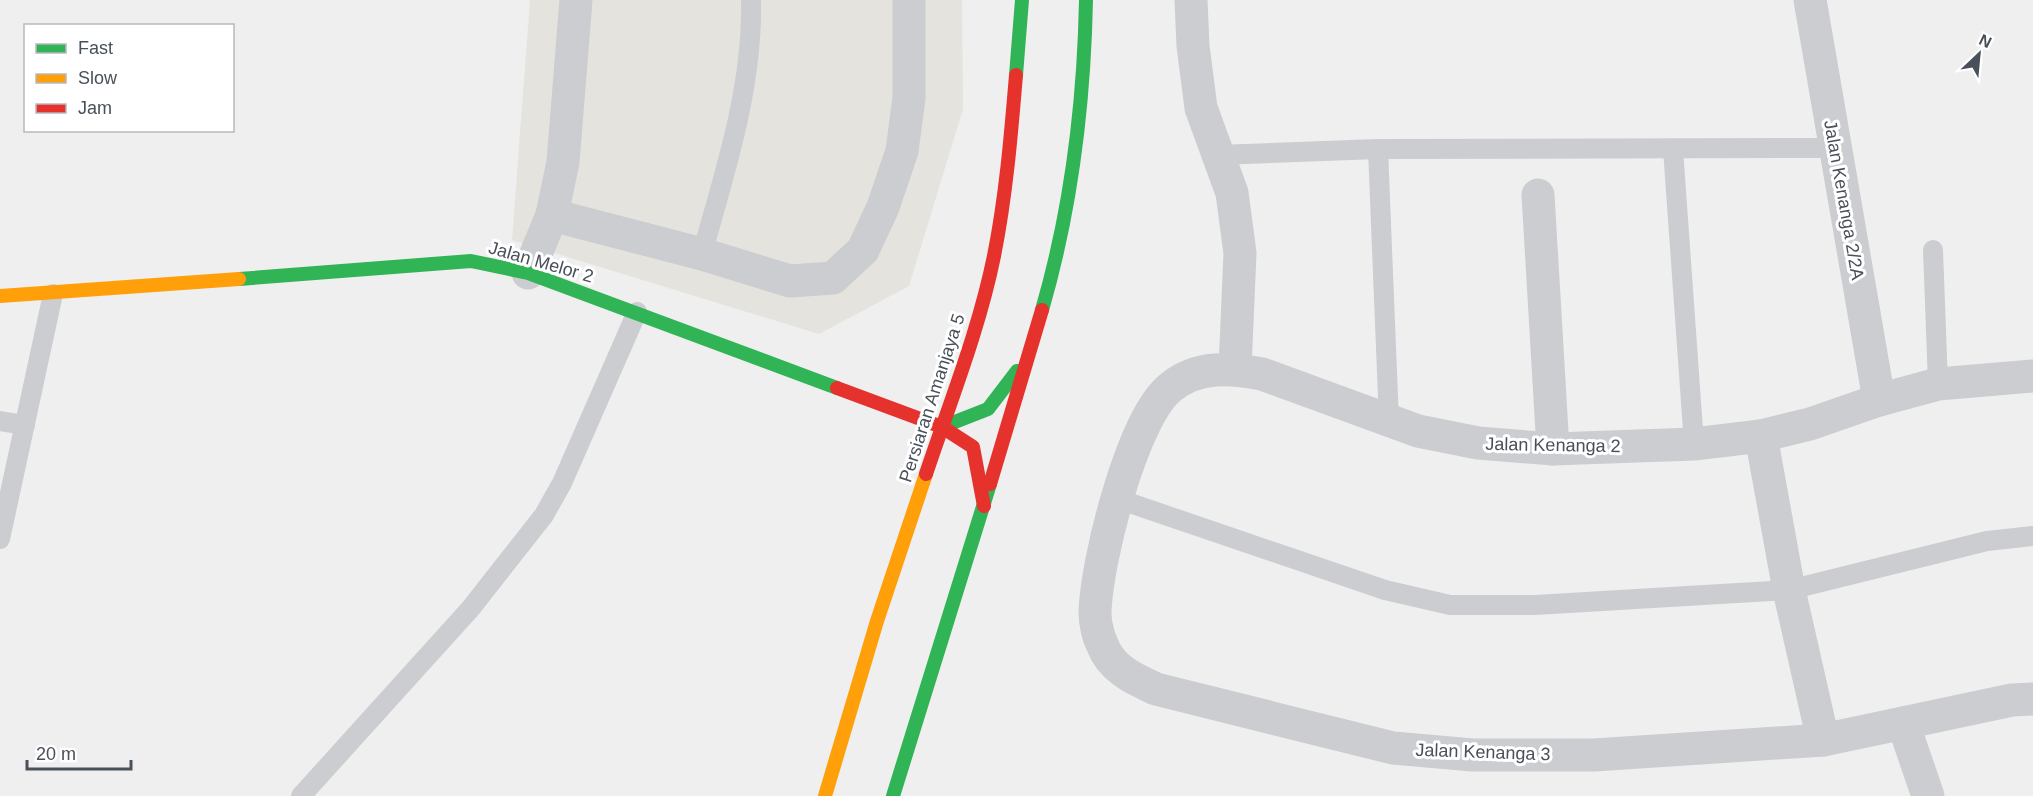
<svg xmlns="http://www.w3.org/2000/svg" width="2033" height="796" font-family="Arial,sans-serif">
  <style>
    .commercial { fill: #e5e3dd }
    .lines { fill: none; stroke-linecap: round; stroke-linejoin: round }
    .lane { stroke: #cbcdd0; stroke-width: 20 }
    .street { stroke: #cbcdd0; stroke-width: 33 }
    .fast { stroke: #30b455; stroke-width: 14 }
    .slow { stroke: #ff9f0a; stroke-width: 14 }
    .jam { stroke: #e5322d; stroke-width: 14 }
    .labels { text-anchor: middle; dominant-baseline: central; stroke-width: 6; stroke-linejoin: round; paint-order: stroke }
    .street-label { font-size: 18px; fill: #48505a; stroke: #fff }
  </style>
  <rect width="100%" height="100%" fill="#f0efef"/>
  <!-- commercial -->
  <path class="commercial" d="M 530,0 L 962,0 L 963,109 L 909,286 L 819,334 L 512,240 Z"/>
  <g class="lines">
    <!-- lane -->
    <g class="lane">
      <path d="M 1378,149 L 1389,422"/>
      <path d="M 1673,149 L 1694,444"/>
      <path d="M 1218,155 L 1378,149 L 1835,148"/>
      <path d="M 1933,250 L 1938,384"/>
      <path d="M 702,254 C 725,171 753,87 751,0"/>
      <path d="M 0,421 L 25,425"/>
      <path d="M 1118,499 L 1385,590 L 1450,605 L 1535,605 L 1789,590 L 1987,541 L 2033,536"/>
      <path d="M 0,539 L 53,294"/>
      <path d="M 301,796 L 471,608 L 544,515 L 562,483 L 637,312"/>
    </g>
    <!-- street -->
    <g class="street">
      <path d="M 1191,0 L 1193,46 L 1201,108 L 1232,193 L 1240,253 L 1235,369"/>
      <path d="M 1810,0 L 1879,400"/>
      <path d="M 1538,195 L 1553,449"/>
      <path d="M 552,215 L 702,254 L 790,281 L 833,278 L 863,250 L 883,207 L 902,151 L 909,98 L 909,0"/>
      <path d="M 528,273 L 552,215 L 563,162 L 576,0"/>
      <path d="M 2033,376 L 1938,384 L 1879,400 L 1810,424 L 1761,436 L 1694,444 L 1553,449 L 1478,443 L 1418,431 L 1262,374 C 1231,368 1198,365 1171,387 C 1132,417 1096,563 1095,613 C 1095,622 1098,636 1102,644 C 1111,669 1134,679 1156,689 L 1393,748 L 1473,755 L 1594,755 L 1823,740 L 2012,700 L 2033,699"/>
      <path d="M 1761,436 L 1789,590 L 1823,740"/>
      <path d="M 1903,723 L 1928,796"/>
    </g>
    <!-- fast -->
    <g class="fast">
      <path d="M 1016,75 L 1022,0"/>
      <path d="M 239,279 L 471,261 L 528,273 L 837,388"/>
      <path d="M 1042,310 C 1071,210 1084,104 1086,0"/>
      <path d="M 942,427 L 988,409 L 1017,371"/>
      <path d="M 893,796 L 990,484"/>
    </g>
    <!-- slow -->
    <g class="slow">
      <path d="M 0,296 L 239,279"/>
      <path d="M 825,796 L 877,621 L 926,474"/>
    </g>
    <!-- jam -->
    <g class="jam">
      <path d="M 837,388 L 942,427 L 973,447 L 984,506"/>
      <path d="M 926,474 C 950,402 979,330 994,256 C 1006,196 1011,135 1016,75"/>
      <path d="M 990,484 L 1042,310"/>
    </g>
  </g>
  <g class="labels">
    <!-- street labels -->
    <g class="street-label">
      <text transform="translate(1844 200) rotate(80)">Jalan Kenanga 2/2A</text>
      <text transform="translate(541 262) rotate(16)">Jalan Melor 2</text>
      <text transform="translate(932 398) rotate(-72)">Persiaran Amanjaya 5</text>
      <text transform="translate(1553 445) rotate(1)">Jalan Kenanga 2</text>
      <text transform="translate(1483 752) rotate(2)">Jalan Kenanga 3</text>
    </g>
  </g>
  <!-- legend -->
  <rect x="24" y="24" width="210" height="108" fill="#ffffff" stroke="#b6b9bd" stroke-width="1.5"/>
  <rect x="36" y="44" width="30" height="9" fill="#30b455" stroke="#b6b9bd" stroke-width="1.5"/>
  <text x="78" y="54" font-size="18" fill="#48505a">Fast</text>
  <rect x="36" y="74" width="30" height="9" fill="#ff9f0a" stroke="#b6b9bd" stroke-width="1.5"/>
  <text x="78" y="84" font-size="18" fill="#48505a">Slow</text>
  <rect x="36" y="104" width="30" height="9" fill="#e5322d" stroke="#b6b9bd" stroke-width="1.5"/>
  <text x="78" y="114" font-size="18" fill="#48505a">Jam</text>
  <!-- north arrow -->
  <g transform="translate(1979 54) rotate(26)" stroke="#ffffff" stroke-width="4.5" paint-order="stroke">
  <path d="M0-4.5L10 22L0 15L-10 22Z" fill="#48505a"/>
  <text y="-9" font-size="16" font-weight="bold" text-anchor="middle" fill="#48505a">N</text>
  </g>
  <!-- scale -->
  <path d="M27 760v9h104v-9" fill="none" stroke="#48505a" stroke-width="3"/>
  <text x="36" y="760" font-size="18" fill="#48505a" stroke="#ffffff" stroke-width="4.5" paint-order="stroke">20 m</text>
</svg>
